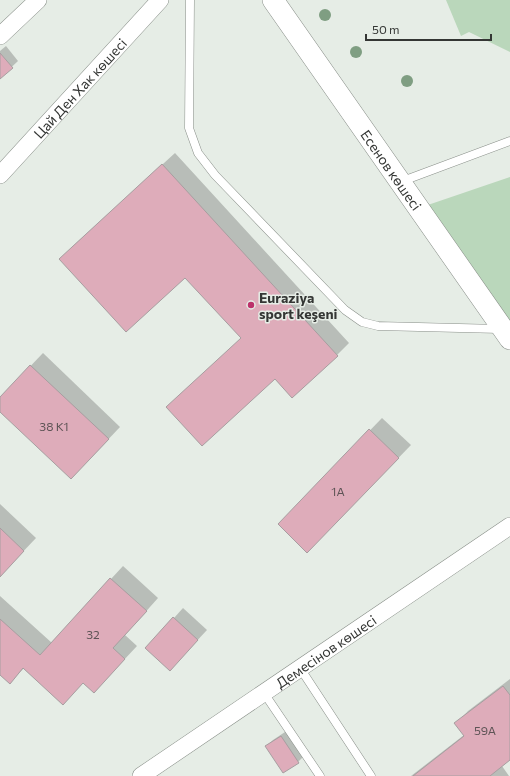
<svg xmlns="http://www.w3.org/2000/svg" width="510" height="776" font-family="Commissioner,sans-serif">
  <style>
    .green { fill: #bad7bb }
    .shadow { fill: #0003 }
    .building { fill: #deacba; stroke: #a79ea0 }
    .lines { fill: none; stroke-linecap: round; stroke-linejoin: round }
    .service-casing { stroke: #898f89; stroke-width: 9 }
    .minor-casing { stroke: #898f89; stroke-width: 18 }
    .tertiary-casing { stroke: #898f89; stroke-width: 22 }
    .service { stroke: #fff; stroke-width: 8 }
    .minor { stroke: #fff; stroke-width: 17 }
    .tertiary { stroke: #fff; stroke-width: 21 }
    .tree { fill: #7f9e82 }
    .poi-dot { fill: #bc326b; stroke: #e6ede6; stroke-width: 1.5 }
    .labels { text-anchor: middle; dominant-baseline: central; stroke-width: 3; stroke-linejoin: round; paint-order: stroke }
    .number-label { font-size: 12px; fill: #5e5456 }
    .street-label { font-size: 14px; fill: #343634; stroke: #e6ede6 }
    .poi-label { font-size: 14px; font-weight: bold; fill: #343634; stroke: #e6ede6; text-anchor: start }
  </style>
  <rect width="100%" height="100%" fill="#e6ede6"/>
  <!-- green -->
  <g class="green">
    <path d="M 446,0 L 510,0 L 510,52 L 469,32 L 461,36 Z"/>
    <path d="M 510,177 L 510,338 L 419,208 Z"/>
  </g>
  <!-- shadow -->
  <g class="shadow">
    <path d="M 6,46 L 18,61 L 0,78 L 0,51 Z"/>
    <path d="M 175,153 L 349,343 L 337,355 L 242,338 L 186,276 L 72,247 Z"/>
    <path d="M 43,353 L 120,427 L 83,466 L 0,411 L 0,398 Z"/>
    <path d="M 382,418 L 411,445 L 320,539 L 279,524 Z"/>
    <path d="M 0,504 L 36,538 L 0,576 Z"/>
    <path d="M 123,566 L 158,598 L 125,635 L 137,646 L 94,692 L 84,682 L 24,668 L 10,682 L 0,673 L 0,596 L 52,643 Z"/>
    <path d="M 183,608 L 207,630 L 179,660 L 174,618 Z"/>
    <path d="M 510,679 L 510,759 L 502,766 L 509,776 L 411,776 L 464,735 L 456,724 L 468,711 Z"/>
    <path d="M 288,730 L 304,756 L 298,762 L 267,746 L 273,740 Z"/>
  </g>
  <!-- building -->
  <g class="building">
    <path d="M 0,53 L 13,68 L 0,79 Z"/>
    <path d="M 162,164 L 338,356 L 292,398 L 275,379 L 202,446 L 166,407 L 241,338 L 185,278 L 126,332 L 59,259 Z"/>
    <path d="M 30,365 L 109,439 L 71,479 L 0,412 L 0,397 Z"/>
    <path d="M 369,429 L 399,458 L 307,553 L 278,524 Z"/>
    <path d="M 0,528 L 24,551 L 0,577 Z"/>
    <path d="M 110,578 L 147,611 L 113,648 L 125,659 L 94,693 L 83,683 L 63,705 L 23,668 L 10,684 L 0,675 L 0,619 L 40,655 Z"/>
    <path d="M 173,617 L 198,640 L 170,671 L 145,648 Z"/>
    <path d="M 503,686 L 510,695 L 510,760 L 490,776 L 413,776 L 464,736 L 454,723 Z"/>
    <path d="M 281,736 L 299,763 L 283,773 L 265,746 Z"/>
  </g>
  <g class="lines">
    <!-- service casing -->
    <g class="service-casing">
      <g id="service">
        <path d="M 190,0 L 189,128 L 198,153 L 215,175 L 345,310 L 362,322 L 378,326 L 500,329"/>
        <path d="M 400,182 L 510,141"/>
        <path d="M 300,668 L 371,776"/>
        <path d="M 264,693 L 320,776"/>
      </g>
    </g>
    <!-- minor casing -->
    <g class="minor-casing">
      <g id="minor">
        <path d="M 0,36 L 38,0"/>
        <path id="s1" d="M 0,175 L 160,0"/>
        <path id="s2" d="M 141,776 L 510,526"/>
      </g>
    </g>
    <!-- tertiary casing -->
    <g class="tertiary-casing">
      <g id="tertiary">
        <path id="s3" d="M 273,0 L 510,339"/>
      </g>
    </g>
    <!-- service -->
    <use href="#service" class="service"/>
    <!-- minor -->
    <use href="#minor" class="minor"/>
    <!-- tertiary -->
    <use href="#tertiary" class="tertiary"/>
  </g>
  <!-- trees -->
  <g class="tree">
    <circle cx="325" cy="15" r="6"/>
    <circle cx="356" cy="52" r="6"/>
    <circle cx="407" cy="81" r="6"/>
  </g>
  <!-- markers -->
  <circle class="poi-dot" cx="251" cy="305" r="4"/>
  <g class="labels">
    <!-- number labels -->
    <g class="number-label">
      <text x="54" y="426">38 К1</text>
      <text x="338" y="491">1А</text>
      <text x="93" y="634">32</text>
      <text x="485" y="730">59А</text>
    </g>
    <!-- street labels -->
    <g class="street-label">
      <text stroke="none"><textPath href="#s1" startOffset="118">Цай Ден Хак көшесі</textPath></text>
      <text stroke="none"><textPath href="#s3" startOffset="207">Есенов көшесі</textPath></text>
      <text stroke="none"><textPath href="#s2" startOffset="223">Демесінов көшесі</textPath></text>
    </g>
    <!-- poi labels -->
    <g class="poi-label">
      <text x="259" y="297">Euraziya<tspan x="259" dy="16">sport keşeni</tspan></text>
    </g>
  </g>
  <!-- scale -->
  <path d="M366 34v6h125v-6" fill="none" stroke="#343634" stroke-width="2"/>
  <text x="372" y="34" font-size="12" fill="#343634" stroke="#e6ede6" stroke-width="3" paint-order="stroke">50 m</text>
</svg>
